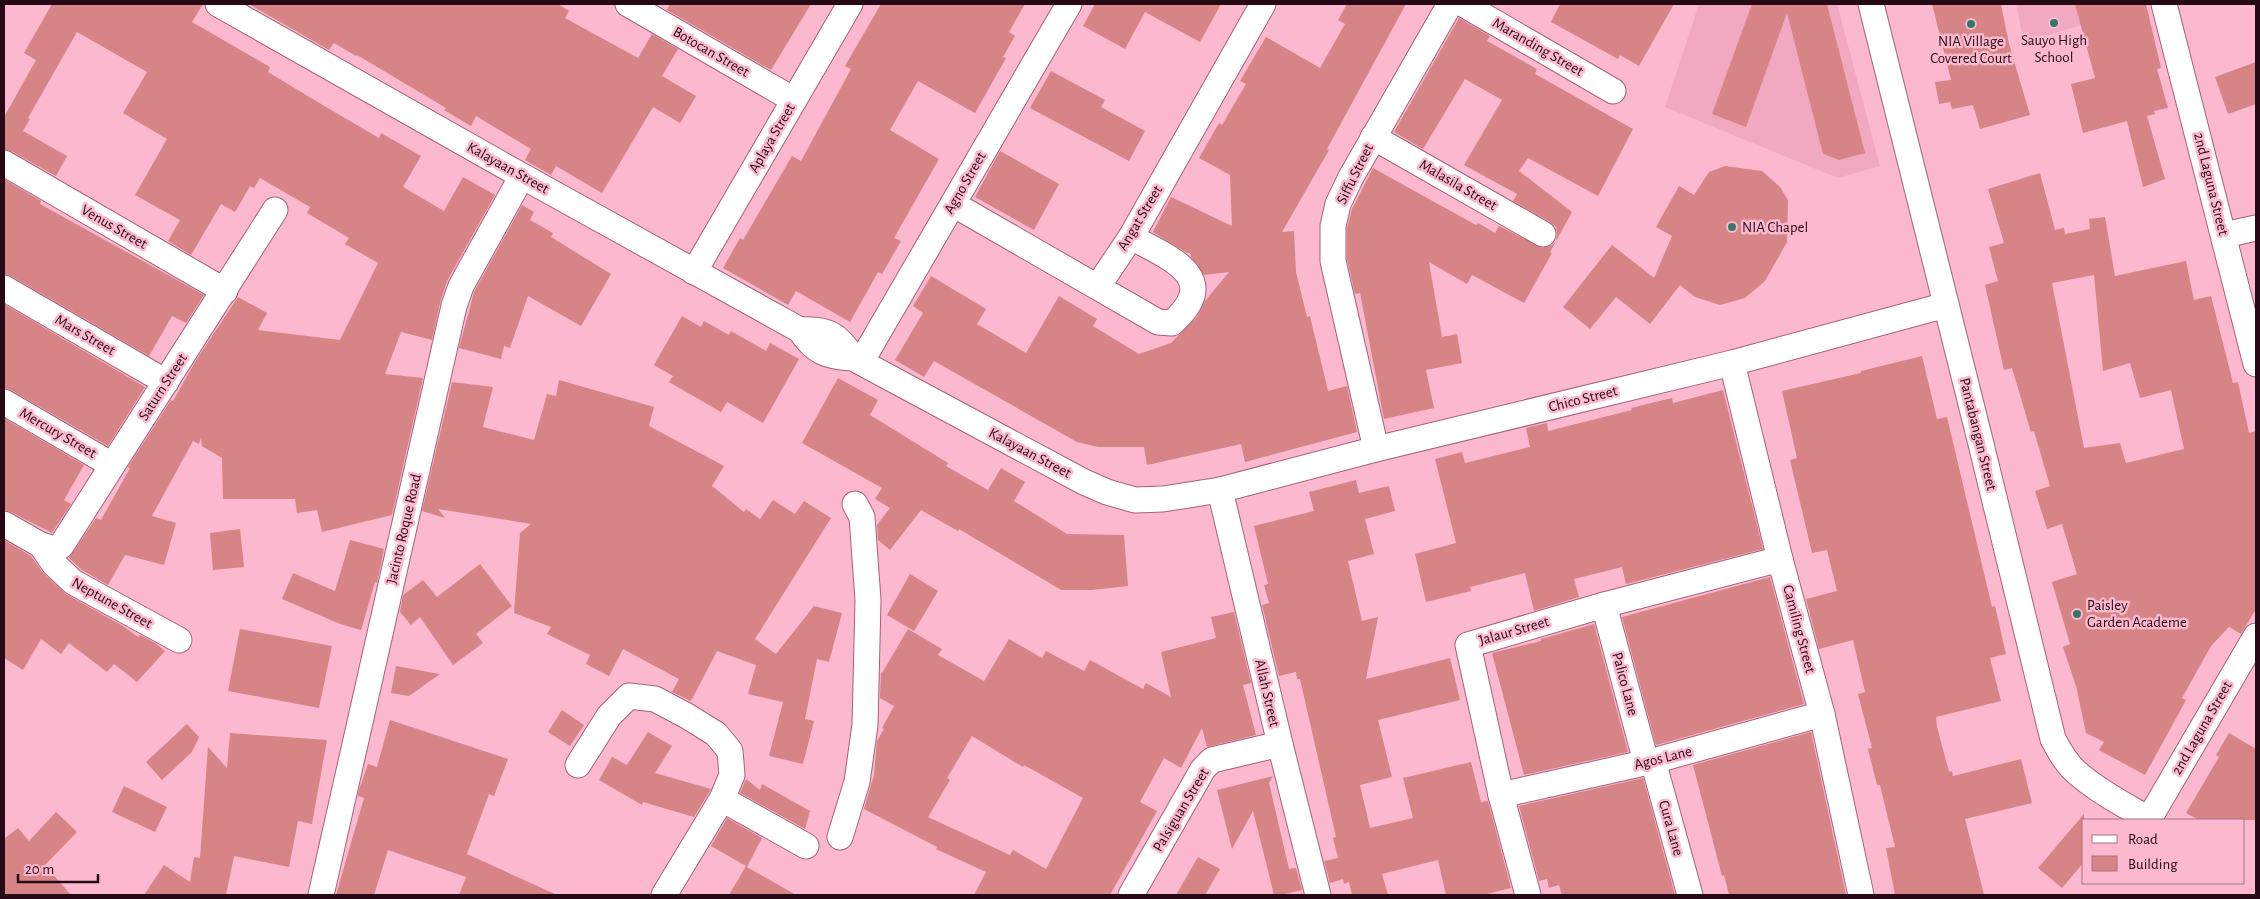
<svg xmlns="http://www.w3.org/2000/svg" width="2260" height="899" font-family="'Alegreya Sans',sans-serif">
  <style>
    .built { fill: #f0a9c1 }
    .building { fill: #d78487; fill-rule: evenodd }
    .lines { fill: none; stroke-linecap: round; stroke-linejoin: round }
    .minor-casing { stroke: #aa5f7a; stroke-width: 27 }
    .minor { stroke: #fff; stroke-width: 25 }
    .poi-dot { fill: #35786a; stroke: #fbb8ce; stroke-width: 2 }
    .labels { text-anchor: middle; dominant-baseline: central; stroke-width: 5; stroke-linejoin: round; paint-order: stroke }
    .poi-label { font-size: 15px; fill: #260915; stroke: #fbb8ce }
    .street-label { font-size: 15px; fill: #260915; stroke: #fbb8ce }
  </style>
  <rect width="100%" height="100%" fill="#fbb8ce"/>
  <!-- built -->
  <g class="built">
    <path d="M 1699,4 L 1837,4 L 1880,166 L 1838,178 L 1665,107 Z"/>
    <path d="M 2016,4 L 2152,4 L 2024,42 Z"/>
  </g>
  <!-- building -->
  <g class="building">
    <path d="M 52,4 L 203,4 L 192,22 L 270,67 L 268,72 L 321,104 L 379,138 L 381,133 L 421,156 L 403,187 L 444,211 L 463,177 L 495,195 L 447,281 L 440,303 L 432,340 L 401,332 L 385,374 L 423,378 L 392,515 L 322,532 L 317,510 L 297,513 L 295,499 L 223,499 L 222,458 L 202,446 L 201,438 L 199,444 L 193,441 L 152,516 L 176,523 L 164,565 L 125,555 L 108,585 L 82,570 L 69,558 L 96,518 L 101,520 L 130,468 L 128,467 L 171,400 L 173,401 L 195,362 L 238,297 L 267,313 L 258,330 L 340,340 L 378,263 L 345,244 L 349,238 L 307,213 L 310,207 L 260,178 L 254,188 L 250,186 L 235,212 L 221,204 L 191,255 L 168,241 L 180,220 L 135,195 L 167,139 L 123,113 L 147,72 L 77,32 L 28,118 L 30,119 L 23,131 L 67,156 L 56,176 L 11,151 L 4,149 L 4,117 L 36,60 L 24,53 Z"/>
    <path d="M 249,4 L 558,4 L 569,11 L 565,18 L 638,58 L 652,34 L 678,49 L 662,76 L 696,96 L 680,123 L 653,107 L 602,193 L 556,166 L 551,175 L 525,160 L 531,149 L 476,116 L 471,126 L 444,110 L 446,108 L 357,55 L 356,56 L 334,43 L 329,50 Z"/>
    <path d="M 670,4 L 811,4 L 771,70 L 667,10 Z"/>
    <path d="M 881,4 L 1025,4 L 1009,32 L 1015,36 L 1003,57 L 1006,58 L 975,113 L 918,81 L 890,130 L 939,159 L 894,238 L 901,241 L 882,274 L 878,272 L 850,322 L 796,291 L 788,305 L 723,268 L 740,238 L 743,240 L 792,156 L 801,161 L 851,69 L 845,66 Z"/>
    <path d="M 1095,4 L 1221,4 L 1200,42 L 1145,12 L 1125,49 L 1083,26 Z"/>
    <path d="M 1347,4 L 1406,4 L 1327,149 L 1329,150 L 1282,232 L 1294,231 L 1296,272 L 1307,317 L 1310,316 L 1328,391 L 1347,386 L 1357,432 L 1245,462 L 1241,444 L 1147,465 L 1144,447 L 1098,447 L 1077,442 L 934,361 L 924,377 L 895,360 L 923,313 L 913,306 L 931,276 L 986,309 L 977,324 L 1026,353 L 1059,296 L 1097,319 L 1093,326 L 1139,354 L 1171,343 L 1197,317 L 1205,301 L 1229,272 L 1204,275 L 1191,257 L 1190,253 L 1187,253 L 1153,232 L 1171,197 L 1232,226 L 1230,175 L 1199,158 L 1219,123 L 1222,125 L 1246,84 L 1240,81 L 1266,37 L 1320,68 L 1345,24 L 1338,20 Z"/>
    <path d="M 1560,4 L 1674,4 L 1639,66 L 1620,55 L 1618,59 L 1551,22 Z"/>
    <path d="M 1752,4 L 1827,4 L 1865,153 L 1839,160 L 1823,154 L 1787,13 L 1746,127 L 1712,114 Z"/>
    <path d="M 1932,4 L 2001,4 L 2009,44 L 2030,115 L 1980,129 L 1973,105 L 1952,109 L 1950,102 L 1939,104 L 1935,82 L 1951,80 Z"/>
    <path d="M 2075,4 L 2146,4 L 2161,68 L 2157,69 L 2168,108 L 2154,111 L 2155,114 L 2147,116 L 2165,179 L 2143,187 L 2127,121 L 2083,133 L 2071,84 L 2095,78 Z"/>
    <path d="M 1459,18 L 1490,36 L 1487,41 L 1537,69 L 1535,74 L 1633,129 L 1598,196 L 1528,158 L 1519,171 L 1572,212 L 1550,252 L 1552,253 L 1524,303 L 1472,275 L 1467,284 L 1429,262 L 1442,337 L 1457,334 L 1462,363 L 1426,370 L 1434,408 L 1384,419 L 1360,293 L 1355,294 L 1347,259 L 1347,228 L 1352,209 L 1373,168 L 1476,225 L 1478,223 L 1495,233 L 1499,226 L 1543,248 L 1551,246 L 1556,241 L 1557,234 L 1556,227 L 1550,222 L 1513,201 L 1517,194 L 1464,165 L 1502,100 L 1465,79 L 1423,149 L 1394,132 Z"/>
    <path d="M 2256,62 L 2256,104 L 2228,114 L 2215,77 Z"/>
    <path d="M 1051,71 L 1105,100 L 1101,107 L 1145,131 L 1129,161 L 1030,108 Z"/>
    <path d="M 1000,151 L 1059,184 L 1034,230 L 975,197 Z"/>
    <path d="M 1725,166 L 1762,171 L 1780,187 L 1788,200 L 1787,242 L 1765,281 L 1745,298 L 1720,305 L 1695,297 L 1680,285 L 1650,324 L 1616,297 L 1590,329 L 1563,307 L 1612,245 L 1654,278 L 1672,236 L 1656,227 L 1679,186 L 1694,195 L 1709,172 Z"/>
    <path d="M 2040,173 L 2055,230 L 2064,228 L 2065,234 L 2090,229 L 2089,219 L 2105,217 L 2115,276 L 2186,261 L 2194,300 L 2211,296 L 2233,383 L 2238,382 L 2249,433 L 2256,431 L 2256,609 L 2241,634 L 2229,627 L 2211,646 L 2182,698 L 2186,700 L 2145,775 L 2099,750 L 2104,742 L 2086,733 L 2076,686 L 2063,647 L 2070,644 L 2052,582 L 2077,574 L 2062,524 L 2047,529 L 2035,491 L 2050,486 L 2034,431 L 2031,432 L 2012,368 L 2004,370 L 1985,285 L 1998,281 L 1989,247 L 2004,243 L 1988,189 ZM 2094,275 L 2103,371 L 2130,363 L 2140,398 L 2171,390 L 2184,449 L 2126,463 L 2120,443 L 2084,448 L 2052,283 Z"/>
    <path d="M 4,179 L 41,201 L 40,204 L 204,295 L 186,323 L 172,316 L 149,356 L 11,276 L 4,274 Z"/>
    <path d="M 522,205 L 534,212 L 530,220 L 553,233 L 551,237 L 611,274 L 581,326 L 528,296 L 510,348 L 504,346 L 501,359 L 459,348 L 474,292 Z"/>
    <path d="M 4,304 L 145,387 L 108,446 L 11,390 L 4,388 Z"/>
    <path d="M 682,316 L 701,327 L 704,321 L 729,335 L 731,331 L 766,351 L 770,343 L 799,359 L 763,423 L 727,402 L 721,412 L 669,382 L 673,376 L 654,365 Z"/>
    <path d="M 1922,356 L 1937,419 L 1947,417 L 1992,607 L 1995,606 L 2006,654 L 1990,658 L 2001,701 L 1936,717 L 1937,727 L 1949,772 L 1952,771 L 1953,776 L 2021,759 L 2032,803 L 1965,819 L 1984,895 L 1895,895 L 1886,848 L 1895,847 L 1880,785 L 1877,785 L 1868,749 L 1872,748 L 1858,694 L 1865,692 L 1853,640 L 1819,649 L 1806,599 L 1837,591 L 1827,550 L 1812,553 L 1790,460 L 1797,458 L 1782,391 L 1861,373 L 1861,371 Z"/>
    <path d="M 838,378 L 878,400 L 870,415 L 948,463 L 946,466 L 988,490 L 1001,468 L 1025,482 L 1014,501 L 1067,534 L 1124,535 L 1128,586 L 1092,590 L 1061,590 L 959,529 L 958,531 L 921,510 L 890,550 L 878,540 L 877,525 L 890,508 L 875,499 L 882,488 L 802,443 Z"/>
    <path d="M 559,380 L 654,407 L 649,426 L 724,466 L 712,486 L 744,512 L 746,509 L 760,519 L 773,500 L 795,514 L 804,501 L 831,518 L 755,639 L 776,654 L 814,606 L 842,613 L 829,662 L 817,659 L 805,719 L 814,721 L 803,764 L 769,756 L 783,702 L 748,694 L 756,665 L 717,651 L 691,701 L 672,692 L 679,679 L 623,649 L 609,676 L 586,664 L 590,655 L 547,634 L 551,627 L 514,613 L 520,533 L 531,524 L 438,509 L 445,518 L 422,511 L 452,382 L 493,387 L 483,427 L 534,440 L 547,394 L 556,396 Z"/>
    <path d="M 1723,390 L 1763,549 L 1626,584 L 1622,567 L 1574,579 L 1579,597 L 1534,611 L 1525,573 L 1470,587 L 1471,591 L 1426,602 L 1415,554 L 1456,543 L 1435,459 L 1462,452 L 1465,463 L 1530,447 L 1526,428 L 1547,423 L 1548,431 L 1632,410 L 1631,408 L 1672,398 L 1673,403 Z"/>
    <path d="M 4,418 L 84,465 L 64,500 L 71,504 L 52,533 L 11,512 L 4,510 Z"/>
    <path d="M 1356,480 L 1359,493 L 1389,486 L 1395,511 L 1365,519 L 1374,554 L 1348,561 L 1362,621 L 1378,617 L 1366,679 L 1450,658 L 1460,700 L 1378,720 L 1392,777 L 1360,785 L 1370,828 L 1413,818 L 1403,778 L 1471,762 L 1481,802 L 1488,801 L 1511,888 L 1483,895 L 1446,895 L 1438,860 L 1382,874 L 1388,895 L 1352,895 L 1349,882 L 1344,884 L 1343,879 L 1330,883 L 1324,861 L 1338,858 L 1333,838 L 1336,837 L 1300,679 L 1297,679 L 1296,672 L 1279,676 L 1262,605 L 1269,603 L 1264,585 L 1268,584 L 1254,526 L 1314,511 L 1309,492 Z"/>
    <path d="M 240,529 L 244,567 L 213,570 L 210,533 Z"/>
    <path d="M 4,540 L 31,556 L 44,574 L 66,594 L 123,626 L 138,637 L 140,635 L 155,643 L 165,651 L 137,682 L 114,664 L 107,672 L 69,643 L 61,654 L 41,639 L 23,670 L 4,658 Z"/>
    <path d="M 350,540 L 384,549 L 377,583 L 375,582 L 361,630 L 340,624 L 282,599 L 293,573 L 335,591 Z"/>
    <path d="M 480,564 L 512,606 L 476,634 L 483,643 L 453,665 L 420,617 L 411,625 L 400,612 L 403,595 L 423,580 L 437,597 Z"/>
    <path d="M 910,574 L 938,591 L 914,631 L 887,615 Z"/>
    <path d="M 1770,577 L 1804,704 L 1656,745 L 1622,617 Z"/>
    <path d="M 1234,612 L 1251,683 L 1243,685 L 1256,735 L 1207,747 L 1202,728 L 1181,768 L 1164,758 L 1140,802 L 1157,811 L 1110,895 L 974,895 L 986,872 L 936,849 L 937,847 L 864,809 L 874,775 L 877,741 L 884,729 L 882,728 L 894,706 L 880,698 L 881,672 L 882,673 L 908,629 L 942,649 L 938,655 L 984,681 L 1009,639 L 1042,658 L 1046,651 L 1084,671 L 1090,660 L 1143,689 L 1146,683 L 1171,697 L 1161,652 L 1216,638 L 1211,617 ZM 972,736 L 1023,767 L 1024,765 L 1083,798 L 1046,869 L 1013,850 L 1010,855 L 928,817 L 950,780 L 947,778 Z"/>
    <path d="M 1594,624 L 1628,752 L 1524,775 L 1492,653 L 1541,641 L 1541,639 Z"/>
    <path d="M 240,629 L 332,646 L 319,708 L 228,691 Z"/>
    <path d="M 396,666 L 440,674 L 409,696 L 391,693 Z"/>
    <path d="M 562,710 L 584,725 L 570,746 L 548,732 Z"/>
    <path d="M 390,720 L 508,759 L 494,796 L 489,794 L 467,854 L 557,895 L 459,895 L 466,877 L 388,850 L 374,895 L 336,895 L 364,798 L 358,796 L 359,790 L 368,764 L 377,767 Z"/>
    <path d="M 187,724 L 199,737 L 192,752 L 162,780 L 146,762 Z"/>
    <path d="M 648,732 L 672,746 L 655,773 L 711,789 L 694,817 L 643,802 L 642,805 L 599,780 L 612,757 L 627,765 Z"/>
    <path d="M 1811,732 L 1846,895 L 1729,895 L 1724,875 L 1722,876 L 1693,765 Z"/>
    <path d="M 230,733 L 327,740 L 312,824 L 298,821 L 289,867 L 234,856 L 226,895 L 144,895 L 164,865 L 190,882 L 194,857 L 200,858 L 208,747 L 227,768 Z"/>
    <path d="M 2229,733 L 2256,749 L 2256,820 L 2199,820 L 2186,813 L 2219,757 L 2216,755 Z"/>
    <path d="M 1273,776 L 1269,783 L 1289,869 L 1296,868 L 1302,890 L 1281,895 L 1274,895 L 1253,811 L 1232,849 L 1217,790 Z"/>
    <path d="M 1643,778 L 1675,895 L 1562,895 L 1559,885 L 1549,888 L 1547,879 L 1539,881 L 1519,806 Z"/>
    <path d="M 746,779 L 760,790 L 762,784 L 810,811 L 805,829 L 740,793 Z"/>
    <path d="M 124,786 L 167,807 L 155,832 L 112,812 Z"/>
    <path d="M 56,812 L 77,832 L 45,865 L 71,895 L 4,895 L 4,839 L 18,828 L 29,841 Z"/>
    <path d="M 2084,814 L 2084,862 L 2062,888 L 2038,868 Z"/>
    <path d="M 727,818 L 762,838 L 747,867 L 796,895 L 729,895 L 746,866 L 711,846 Z"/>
    <path d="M 1198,857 L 1220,869 L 1205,895 L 1176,895 Z"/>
  </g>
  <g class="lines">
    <!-- minor casing -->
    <g class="minor-casing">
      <g id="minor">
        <path d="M 218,4 L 522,176 L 800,330 C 814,352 827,357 853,358 L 1084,482 L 1107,492 L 1135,500 L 1163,499 L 1220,490 L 1376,449 L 1732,363 L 1946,305"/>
        <path d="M 628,4 L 794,100"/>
        <path d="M 1463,4 L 1613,91"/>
        <path d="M 1871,4 L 1981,444 L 2053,739 C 2059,750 2065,762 2075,771 C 2097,791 2125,805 2150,820"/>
        <path d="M 2164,4 L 2256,364"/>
        <path d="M 1373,137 L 1543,234"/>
        <path d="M 4,163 L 225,291"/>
        <path d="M 953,204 L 1158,322 L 1172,323 C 1223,277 1169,258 1131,237"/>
        <path d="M 2224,235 L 2256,228"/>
        <path d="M 694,272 L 850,4"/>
        <path d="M 1098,286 L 1131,237 L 1263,4"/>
        <path d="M 4,288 L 166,382"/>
        <path d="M 800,330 C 827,328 839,335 853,358"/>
        <path d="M 861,362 L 1069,4"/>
        <path d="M 1732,363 L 1780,559 L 1822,714 L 1861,895"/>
        <path d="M 4,402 L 112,465"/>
        <path d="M 1376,449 L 1333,261 L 1333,226 L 1338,204 L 1351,177 L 1450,4"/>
        <path d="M 1220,490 L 1280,744 L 1318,895"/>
        <path d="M 4,524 L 41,545 L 54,564 L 73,582 L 179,640"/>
        <path d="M 41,545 L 55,549 L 61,546 L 275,210"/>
        <path d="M 1604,605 L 1646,762"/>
        <path d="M 1653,761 L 1690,895"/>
        <path d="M 578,765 L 609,716 L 629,696 L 655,699 L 687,716 L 716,734 L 730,751 L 732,775 L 722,799 L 664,895"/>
        <path d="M 1501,795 L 1653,761 L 1822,714"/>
        <path d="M 722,799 L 806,846"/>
        <path d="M 2149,819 L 2256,636"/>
        <path d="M 840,837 L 857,782 L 865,725 L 868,600 L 862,517 L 855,504"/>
        <path d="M 321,895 L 454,306 L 461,286 L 522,176"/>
        <path d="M 1131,895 L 1203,769 L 1212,760 L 1280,744"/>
        <path d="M 1528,895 L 1501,795 L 1468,645 L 1604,605 L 1780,559"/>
      </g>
    </g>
    <!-- minor -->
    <use href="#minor" class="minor"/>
  </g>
  <!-- markers -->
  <g class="poi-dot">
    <circle cx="2054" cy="23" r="5"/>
    <circle cx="1971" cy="24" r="5"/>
    <circle cx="1732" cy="227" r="5"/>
    <circle cx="2077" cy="614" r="5"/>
  </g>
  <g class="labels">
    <!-- poi labels -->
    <g class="poi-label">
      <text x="2054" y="40">Sauyo High<tspan x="2054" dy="17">School</tspan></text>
      <text x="1971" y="41">NIA Village<tspan x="1971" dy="17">Covered Court</tspan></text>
      <text x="1742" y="227" text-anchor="start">NIA Chapel</text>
      <text x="2087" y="605" text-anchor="start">Paisley<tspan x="2087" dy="17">Garden Academe</tspan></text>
    </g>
    <!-- street labels -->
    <g class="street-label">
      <text transform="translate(1538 47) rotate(30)">Maranding Street</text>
      <text transform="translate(711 52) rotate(30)">Botocan Street</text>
      <text transform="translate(772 138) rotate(-60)">Aplaya Street</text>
      <text transform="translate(508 168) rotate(29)">Kalayaan Street</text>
      <text transform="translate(1355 174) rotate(-64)">Siffu Street</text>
      <text transform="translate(965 183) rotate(-60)">Agno Street</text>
      <text transform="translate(2211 184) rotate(76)">2nd Laguna Street</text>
      <text transform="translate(1458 185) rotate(30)">Malasila Street</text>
      <text transform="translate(1140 218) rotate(-59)">Angat Street</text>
      <text transform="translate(114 227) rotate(30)">Venus Street</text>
      <text transform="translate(85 335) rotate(30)">Mars Street</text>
      <text transform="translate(163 387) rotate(-57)">Saturn Street</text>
      <text transform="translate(1583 399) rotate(-14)">Chico Street</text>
      <text transform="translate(58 433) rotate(30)">Mercury Street</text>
      <text transform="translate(1978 434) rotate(76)">Pantabangan Street</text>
      <text transform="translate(1030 453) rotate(28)">Kalayaan Street</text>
      <text transform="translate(404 529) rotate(-77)">Jacinto Roque Road</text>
      <text transform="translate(112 603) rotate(29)">Neptune Street</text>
      <text transform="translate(1799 629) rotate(75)">Camiling Street</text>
      <text transform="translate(1514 631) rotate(-16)">Jalaur Street</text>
      <text transform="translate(1625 684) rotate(75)">Palico Lane</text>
      <text transform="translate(1267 693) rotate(77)">Allah Street</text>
      <text transform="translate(2202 728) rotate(-60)">2nd Laguna Street</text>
      <text transform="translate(1663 758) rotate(-14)">Agos Lane</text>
      <text transform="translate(1181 810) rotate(-59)">Palsiguan Street</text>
      <text transform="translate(1671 828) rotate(74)">Cura Lane</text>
    </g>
  </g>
  <!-- border -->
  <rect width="2260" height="899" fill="none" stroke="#260915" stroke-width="10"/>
  <!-- legend -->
  <rect x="2082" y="819" width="162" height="65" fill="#fbb8ce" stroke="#a67284"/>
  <rect x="2092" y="835" width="25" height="8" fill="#ffffff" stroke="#a67284"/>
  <text x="2128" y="844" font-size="15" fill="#260915">Road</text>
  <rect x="2092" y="856" width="25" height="15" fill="#d78487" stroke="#a67284"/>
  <text x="2128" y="869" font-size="15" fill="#260915">Building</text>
  <!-- scale -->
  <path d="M18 874v8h80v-8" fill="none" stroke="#260915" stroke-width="2.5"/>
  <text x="25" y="874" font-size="15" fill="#260915" stroke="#fbb8ce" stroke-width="4" paint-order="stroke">20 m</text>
</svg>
